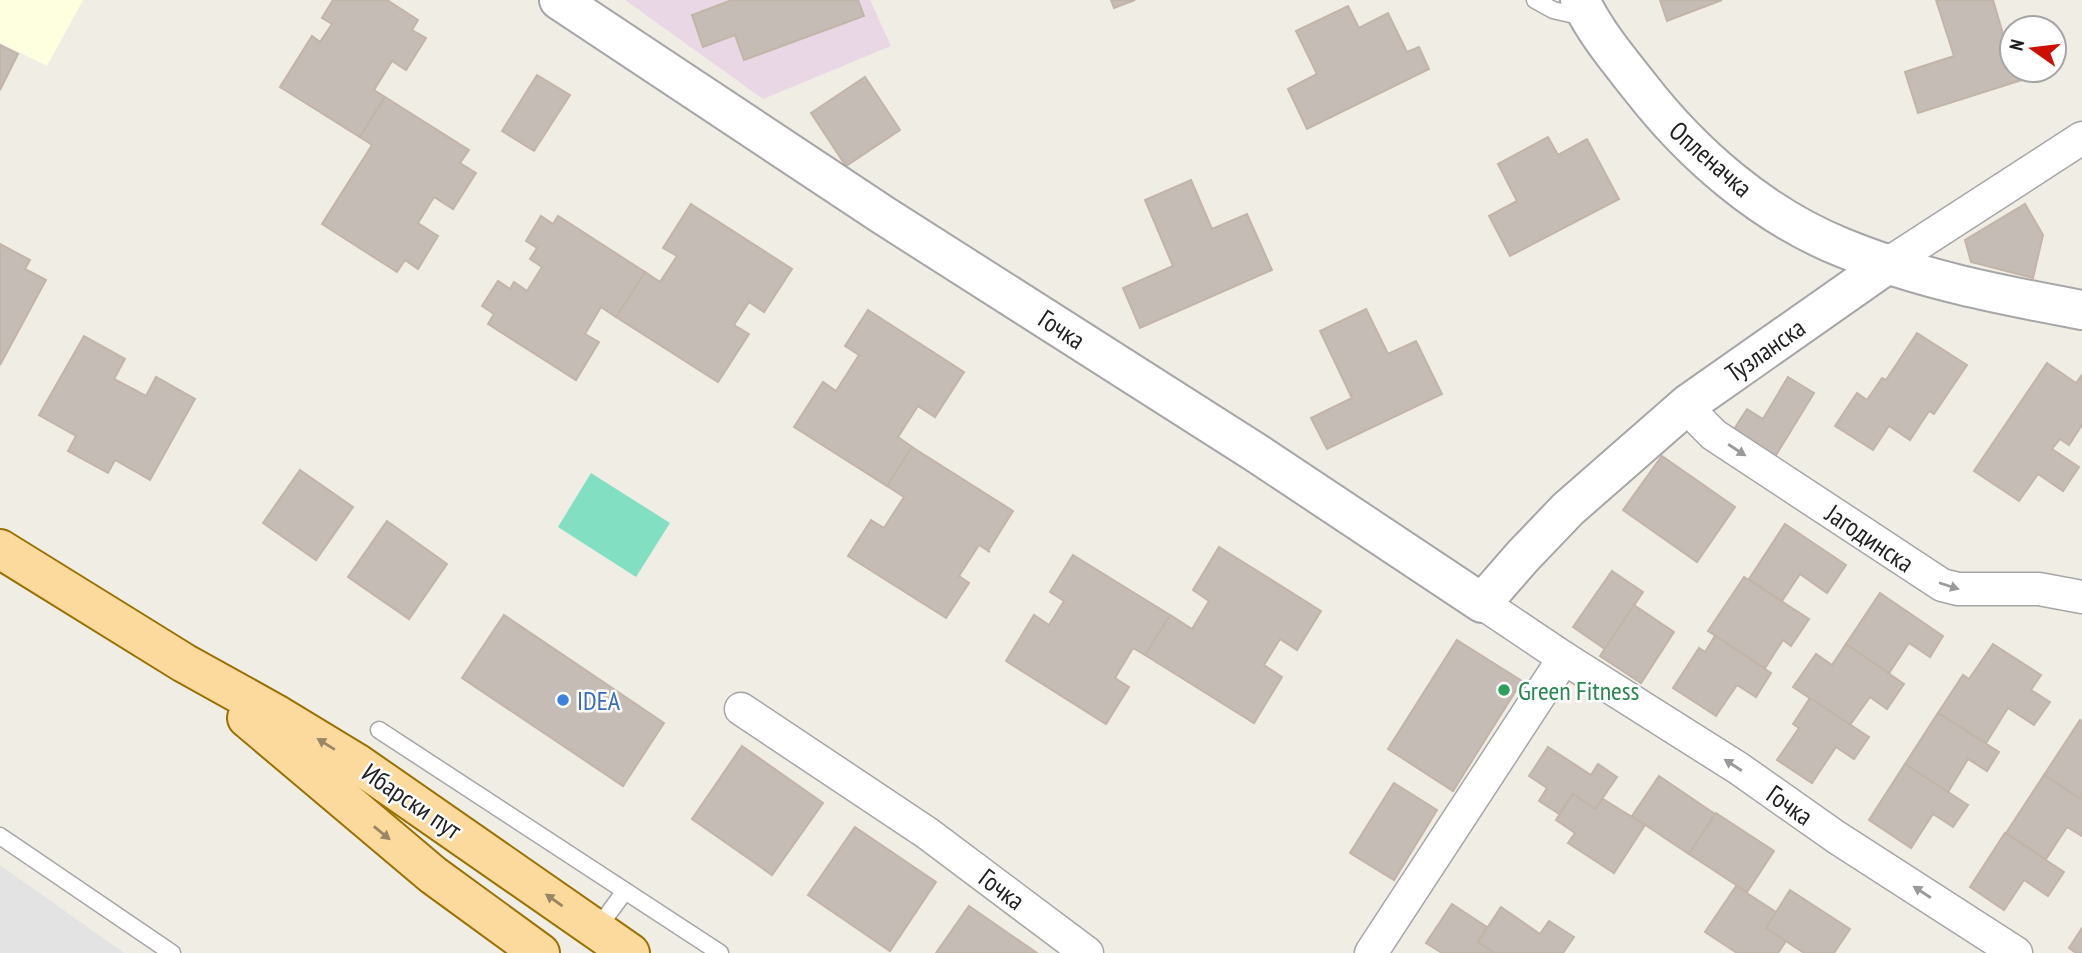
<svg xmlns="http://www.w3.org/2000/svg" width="2082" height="953" font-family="'PT Sans Narrow',sans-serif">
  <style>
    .industrial { fill: #e9d7e5 }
    .education { fill: #fdffdf }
    .pitch { fill: #83dfc2 }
    .parking { fill: #e3e3e3 }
    .building { fill: #c5bcb5; stroke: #c2b5a8; stroke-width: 2 }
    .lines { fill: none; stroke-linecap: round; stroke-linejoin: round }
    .service-casing { stroke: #a6a6a6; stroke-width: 19 }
    .minor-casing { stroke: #a6a6a6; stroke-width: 35 }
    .tertiary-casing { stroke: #a6a6a6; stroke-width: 42 }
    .primary-casing { stroke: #9a7100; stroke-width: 42 }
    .service { stroke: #fff; stroke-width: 16 }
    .minor { stroke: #fff; stroke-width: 32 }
    .tertiary { stroke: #fff; stroke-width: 38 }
    .primary { stroke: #fcda9e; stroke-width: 38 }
    .oneway { fill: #9a9a9a }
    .oneway2 { fill: #998665 }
    .leisure-dot { fill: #2e9e5b; stroke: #fff; stroke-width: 2.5 }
    .shop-dot { fill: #3f7fe0; stroke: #fff; stroke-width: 2.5 }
    .labels { text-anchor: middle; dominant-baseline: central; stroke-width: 5; stroke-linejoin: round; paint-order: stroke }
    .street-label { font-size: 26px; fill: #1f1f1f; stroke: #fff }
    .leisure-label { font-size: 26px; fill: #27864d; stroke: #fff; text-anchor: start }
    .shop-label { font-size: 26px; fill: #366cbe; stroke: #fff; text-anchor: start }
  </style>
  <rect width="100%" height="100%" fill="#f0ede5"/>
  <!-- industrial -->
  <path class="industrial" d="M 625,0 L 870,0 L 891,46 L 763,99 Z"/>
  <!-- education -->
  <path class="education" d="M 0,0 L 83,0 L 47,66 L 0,43 Z"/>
  <!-- pitch -->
  <path class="pitch" d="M 591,473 L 670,523 L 636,577 L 558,527 Z"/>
  <!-- parking -->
  <path class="parking" d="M 0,865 L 124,953 L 0,953 Z"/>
  <!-- building -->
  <g class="building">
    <path d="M 333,0 L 387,0 L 418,20 L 412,30 L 426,38 L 406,70 L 392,61 L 374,90 L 385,97 L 360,137 L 280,87 L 312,36 L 320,42 L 332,24 L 322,18 Z"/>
    <path d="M 732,0 L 858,0 L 864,16 L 744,60 L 735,35 L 703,47 L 692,15 Z"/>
    <path d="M 1111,0 L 1135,0 L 1114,8 Z"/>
    <path d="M 1660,0 L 1722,0 L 1667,21 Z"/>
    <path d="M 1936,0 L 1993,0 L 2003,34 L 2012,31 L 2012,70 L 2054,70 L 2054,58 L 2057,69 L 1918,113 L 1905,72 L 1954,56 Z"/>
    <path d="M 1348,6 L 1359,28 L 1388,13 L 1407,52 L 1419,47 L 1429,69 L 1307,129 L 1288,89 L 1317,74 L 1296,31 Z"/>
    <path d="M 0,45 L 18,54 L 0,90 Z"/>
    <path d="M 537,75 L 570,95 L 534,151 L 502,131 Z"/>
    <path d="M 865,77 L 900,130 L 846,166 L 811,113 Z"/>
    <path d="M 385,97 L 469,150 L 460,163 L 476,173 L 453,209 L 434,197 L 418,223 L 438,236 L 418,269 L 405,260 L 397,272 L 322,224 L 372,145 L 360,137 Z"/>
    <path d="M 1548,137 L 1558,155 L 1587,139 L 1619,199 L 1510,256 L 1489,216 L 1517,201 L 1498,164 Z"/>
    <path d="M 1191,180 L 1212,229 L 1247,214 L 1272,270 L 1140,328 L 1123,288 L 1173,266 L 1145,200 Z"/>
    <path d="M 691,204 L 792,269 L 764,312 L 749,302 L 734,325 L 749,334 L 718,382 L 616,317 L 645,272 L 660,282 L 677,256 L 663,248 Z"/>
    <path d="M 2025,204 L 2043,235 L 2033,278 L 1971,262 L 1965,240 Z"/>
    <path d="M 541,216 L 553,224 L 558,216 L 645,272 L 616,317 L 601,307 L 585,334 L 599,342 L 576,380 L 488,324 L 494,314 L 482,306 L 498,281 L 510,289 L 514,282 L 527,291 L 542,267 L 530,259 L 537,248 L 526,241 Z"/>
    <path d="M 0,244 L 30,260 L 25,269 L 46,280 L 0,365 Z"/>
    <path d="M 1366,309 L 1388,354 L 1416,341 L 1442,394 L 1327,449 L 1311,418 L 1352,398 L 1320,331 Z"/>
    <path d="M 868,310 L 964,372 L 935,417 L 918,406 L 898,437 L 912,447 L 887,486 L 794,427 L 823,382 L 836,391 L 859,355 L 845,346 Z"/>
    <path d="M 1917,333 L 1967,365 L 1934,414 L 1929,411 L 1910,440 L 1889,426 L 1873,450 L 1835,426 L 1857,393 L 1867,400 L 1882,378 L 1886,380 Z"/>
    <path d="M 84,336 L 125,359 L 114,379 L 146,396 L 156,377 L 195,399 L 150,480 L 115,460 L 108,473 L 68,451 L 76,436 L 39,415 Z"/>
    <path d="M 2047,363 L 2076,383 L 2082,375 L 2082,425 L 2069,445 L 2060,439 L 2052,449 L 2079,467 L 2063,491 L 2038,474 L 2019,501 L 1974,471 Z"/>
    <path d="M 1788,377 L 1814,393 L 1773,460 L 1731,434 L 1747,409 L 1763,419 Z"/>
    <path d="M 912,447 L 1013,511 L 988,551 L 990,552 L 979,545 L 959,576 L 969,583 L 946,618 L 848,556 L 871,520 L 884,528 L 904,497 L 887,486 Z"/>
    <path d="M 1662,456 L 1735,507 L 1697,562 L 1623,510 Z"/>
    <path d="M 300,470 L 353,507 L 316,560 L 263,523 Z"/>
    <path d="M 387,521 L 447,564 L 409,619 L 348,577 Z"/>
    <path d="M 1785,524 L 1846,565 L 1827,593 L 1800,574 L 1782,601 L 1749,579 Z"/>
    <path d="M 1219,547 L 1321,611 L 1297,650 L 1280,639 L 1264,665 L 1282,677 L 1254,723 L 1145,655 L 1170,615 L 1192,629 L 1209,601 L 1193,590 Z"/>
    <path d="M 1073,555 L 1170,615 L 1145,655 L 1133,648 L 1115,678 L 1129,687 L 1106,724 L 1006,661 L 1034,615 L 1049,625 L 1064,601 L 1050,592 Z"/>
    <path d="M 1612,571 L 1643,592 L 1605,649 L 1573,627 Z"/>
    <path d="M 1744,577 L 1809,619 L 1791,646 L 1783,640 L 1765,668 L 1708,631 Z"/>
    <path d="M 1880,593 L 1943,636 L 1930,657 L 1909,643 L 1889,673 L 1846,644 Z"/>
    <path d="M 1634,605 L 1674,632 L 1641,683 L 1600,656 Z"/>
    <path d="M 504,615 L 664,723 L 623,786 L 462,678 Z"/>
    <path d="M 1715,636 L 1771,673 L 1756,697 L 1737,685 L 1716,716 L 1673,688 L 1699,648 L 1705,652 Z"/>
    <path d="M 1457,640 L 1522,681 L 1453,791 L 1388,749 Z"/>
    <path d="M 1846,644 L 1904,684 L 1887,709 L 1870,697 L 1850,725 L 1793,687 L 1816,654 L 1832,665 Z"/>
    <path d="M 1993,644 L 2041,675 L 2031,690 L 2050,702 L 2034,725 L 2008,708 L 1986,743 L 1938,713 L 1963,675 L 1969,679 Z"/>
    <path d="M 1810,698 L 1869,737 L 1854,759 L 1836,747 L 1812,783 L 1777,760 L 1799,728 L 1793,724 Z"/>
    <path d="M 1938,713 L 1999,752 L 1987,771 L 1968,759 L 1948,792 L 1905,764 Z"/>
    <path d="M 2080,720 L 2082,721 L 2082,800 L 2044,775 Z"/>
    <path d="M 742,746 L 823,803 L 772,875 L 692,819 Z"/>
    <path d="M 1548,747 L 1591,775 L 1598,764 L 1617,777 L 1595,809 L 1573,794 L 1559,814 L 1539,801 L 1547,788 L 1529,776 Z"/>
    <path d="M 1905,764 L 1968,805 L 1953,827 L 1933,814 L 1911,848 L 1869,820 Z"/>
    <path d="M 2044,775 L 2082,800 L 2082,836 L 2067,827 L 2046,859 L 2006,833 Z"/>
    <path d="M 1659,776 L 1715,814 L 1689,854 L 1632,816 Z"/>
    <path d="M 1394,783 L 1437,810 L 1394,880 L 1350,853 Z"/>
    <path d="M 1573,794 L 1595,809 L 1603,799 L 1645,825 L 1614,873 L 1568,843 L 1575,833 L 1556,820 Z"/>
    <path d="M 1716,813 L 1774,851 L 1747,892 L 1689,854 Z"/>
    <path d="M 855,827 L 936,882 L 890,951 L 808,895 Z"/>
    <path d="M 2005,833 L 2064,872 L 2048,896 L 2024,880 L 2004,910 L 1970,887 Z"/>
    <path d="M 1736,886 L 1776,912 L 1766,928 L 1786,941 L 1778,953 L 1737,953 L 1705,932 Z"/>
    <path d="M 1790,890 L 1850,929 L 1834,953 L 1804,953 L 1766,928 Z"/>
    <path d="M 1452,904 L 1487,927 L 1478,942 L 1495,953 L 1442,953 L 1426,943 Z"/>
    <path d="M 969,906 L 1037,953 L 936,953 Z"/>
    <path d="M 1501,907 L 1540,934 L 1549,921 L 1574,937 L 1563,953 L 1495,953 L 1478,942 Z"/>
    <path d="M 2082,928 L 2082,953 L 2076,953 L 2069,948 Z"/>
  </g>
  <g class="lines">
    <!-- service casing -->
    <g class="service-casing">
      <g id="service">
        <path d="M 1535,0 L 1553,10 L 1583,17"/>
        <path d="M 379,730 L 720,953"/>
        <path d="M 0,836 L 172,953"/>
        <path d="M 597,929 L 625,891"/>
      </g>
    </g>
    <!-- minor casing -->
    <g class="minor-casing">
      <g id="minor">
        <path d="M 1889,263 L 2082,138"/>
        <path d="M 1688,404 L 1698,419 L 1714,435 L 1942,585 L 1958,589 L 2039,589 L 2082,597"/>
        <path d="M 1482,603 L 1564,658 L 1738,768 L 1836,837 L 2016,953"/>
        <path d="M 741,709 L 927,833 L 1087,953"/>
        <path d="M 1371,953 L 1564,658"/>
      </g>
    </g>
    <!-- tertiary casing -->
    <g class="tertiary-casing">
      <g id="tertiary">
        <path d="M 559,0 L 883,215 L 1258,454 L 1482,603 L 1523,556 L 1568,509 L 1688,404 L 1889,263"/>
        <path d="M 1580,0 C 1595,32 1618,59 1640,87 C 1692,154 1762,215 1841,247 C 1918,279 2001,295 2082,310"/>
      </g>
    </g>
    <!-- primary casing -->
    <g class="primary-casing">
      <g id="primary">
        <path d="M 0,549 L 184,663 L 274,713 L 358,764 L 630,953"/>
        <path d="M 247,718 L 433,875 L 540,953"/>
      </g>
    </g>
    <!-- service -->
    <use href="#service" class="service"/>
    <!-- minor -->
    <use href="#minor" class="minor"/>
    <!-- tertiary -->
    <use href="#tertiary" class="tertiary"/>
    <!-- primary -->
    <use href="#primary" class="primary"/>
  </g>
  <!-- one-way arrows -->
  <defs><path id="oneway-solid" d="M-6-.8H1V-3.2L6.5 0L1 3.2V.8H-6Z" transform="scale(1.75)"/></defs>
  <g class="oneway">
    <use href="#oneway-solid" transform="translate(1737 450) rotate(33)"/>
    <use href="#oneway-solid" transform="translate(1949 586) rotate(18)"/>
    <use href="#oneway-solid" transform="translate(1733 765) rotate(-147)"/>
    <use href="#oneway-solid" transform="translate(1922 892) rotate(-147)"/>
  </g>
  <g class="oneway2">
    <use href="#oneway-solid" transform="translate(326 744) rotate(-148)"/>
    <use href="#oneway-solid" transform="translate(382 833) rotate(39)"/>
    <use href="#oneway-solid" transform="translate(554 900) rotate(-145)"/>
  </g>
  <!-- markers -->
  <circle class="leisure-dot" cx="1504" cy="690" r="7"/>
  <circle class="shop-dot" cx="563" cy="700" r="7"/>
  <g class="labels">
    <!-- street labels -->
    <g class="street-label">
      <text transform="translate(1711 159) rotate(41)">Опленачка</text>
      <text transform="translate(1062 329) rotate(33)">Гочка</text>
      <text transform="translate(1765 350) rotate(-35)">Тузланска</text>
      <text transform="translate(1870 538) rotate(34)">Јагодинска</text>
      <text transform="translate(412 801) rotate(34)">Ибарски пут</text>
      <text transform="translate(1790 805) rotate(35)">Гочка</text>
      <text transform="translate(1002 889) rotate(37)">Гочка</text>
    </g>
    <!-- leisure labels -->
    <g class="leisure-label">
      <text x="1518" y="690">Green Fitness</text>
    </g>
    <!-- shop labels -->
    <g class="shop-label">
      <text x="577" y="700">IDEA</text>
    </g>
  </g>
  <!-- north arrow -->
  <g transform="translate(2033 49) rotate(284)"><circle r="33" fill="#ffffff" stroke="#a5a5a5" stroke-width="2"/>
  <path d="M0-5L12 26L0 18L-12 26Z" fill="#ce0e00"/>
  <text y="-10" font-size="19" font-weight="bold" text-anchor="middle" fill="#1f1f1f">N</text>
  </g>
</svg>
